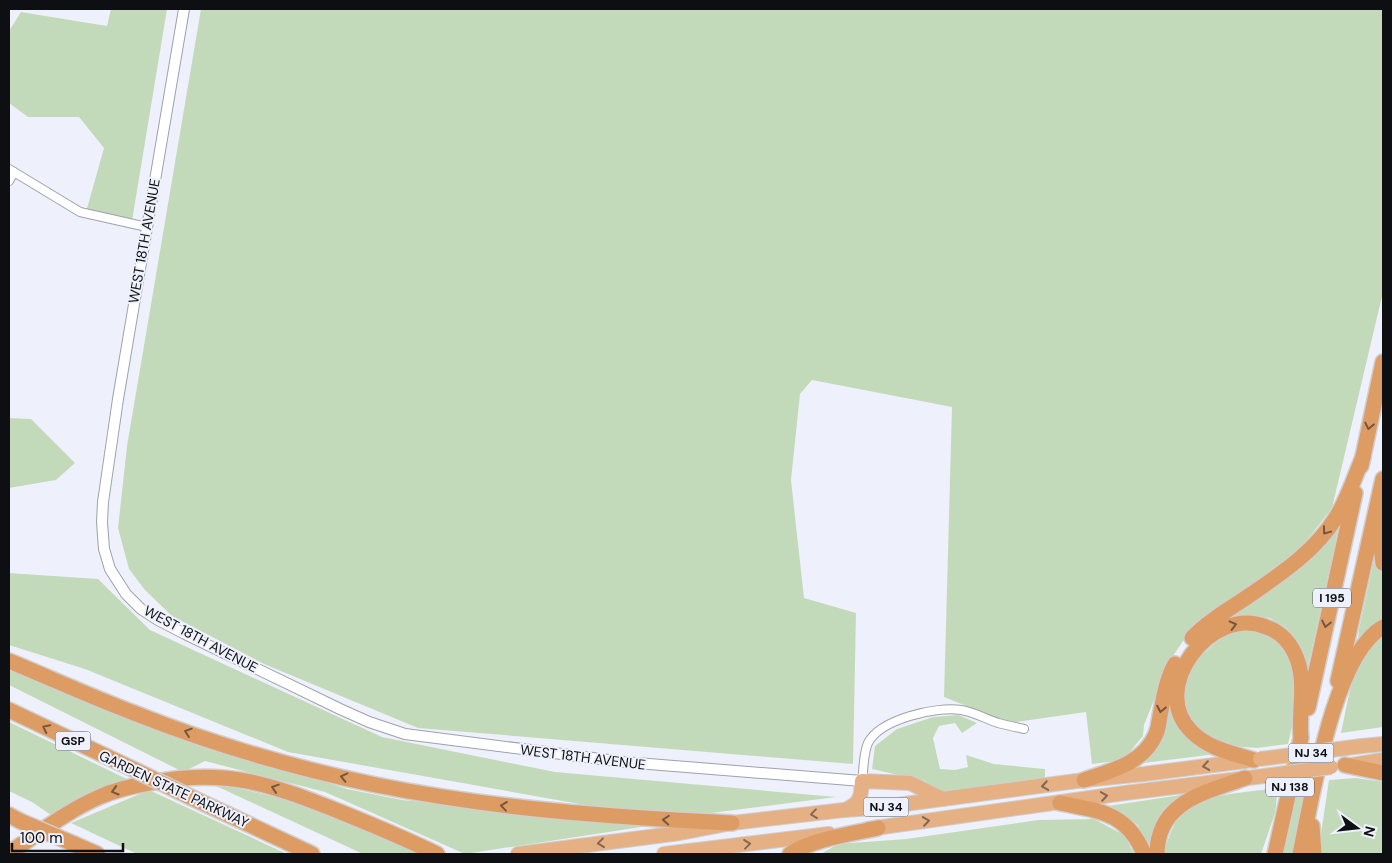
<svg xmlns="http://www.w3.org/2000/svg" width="1392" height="863" font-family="'DM Sans',sans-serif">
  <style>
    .green { fill: #c3daba }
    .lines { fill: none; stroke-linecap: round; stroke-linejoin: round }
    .minor-casing { stroke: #9fa1ab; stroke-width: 10 }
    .tertiary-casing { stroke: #9fa1ab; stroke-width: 12 }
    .trunk-casing { stroke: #cfcfd0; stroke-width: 16 }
    .motorway-casing { stroke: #cfcfd0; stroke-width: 18 }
    .minor { stroke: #fff; stroke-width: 8 }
    .tertiary { stroke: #fff; stroke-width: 10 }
    .trunk { stroke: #e4b084; stroke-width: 14 }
    .motorway { stroke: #de9c65; stroke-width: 15 }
    .trunk-bridge-casing { stroke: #cfcfd0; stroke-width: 16; stroke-linecap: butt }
    .motorway-bridge-casing { stroke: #cfcfd0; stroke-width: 18; stroke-linecap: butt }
    .trunk-bridge { stroke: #e4b084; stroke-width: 14 }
    .motorway-bridge { stroke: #de9c65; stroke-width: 15 }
    .oneway { stroke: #76563c }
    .oneway2 { stroke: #846851 }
    .labels { text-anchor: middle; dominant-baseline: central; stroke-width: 4; stroke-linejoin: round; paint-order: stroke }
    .shield { fill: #eef1fc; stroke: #515358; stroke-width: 1 }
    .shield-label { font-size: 12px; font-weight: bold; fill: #0e0f12 }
    .street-label { font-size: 14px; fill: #0e0f12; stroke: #eef1fc }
  </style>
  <rect width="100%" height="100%" fill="#eef1fc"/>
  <!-- green -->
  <g class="green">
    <path d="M 111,9 L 167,9 L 132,221 L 86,212 L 104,148 L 79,117 L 28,117 L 9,103 L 9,31 L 21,12 L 107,26 Z"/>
    <path d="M 201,9 L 1383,9 L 1383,292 L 1332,508 L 1296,554 L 1193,626 L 1169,662 L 1144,725 L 1143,736 L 1123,760 L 1092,764 L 1086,712 L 1009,723 L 944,697 L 952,407 L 812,380 L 800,394 L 791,480 L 804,598 L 856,613 L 853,764 L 418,728 L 264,664 L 172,616 L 145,590 L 129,569 L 118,528 L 127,446 Z"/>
    <path d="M 9,418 L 31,419 L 75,463 L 56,480 L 9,488 Z"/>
    <path d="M 1338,527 L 1335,545 L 1305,679 L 1298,642 L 1287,628 L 1270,618 L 1250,616 L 1227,621 L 1283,579 Z"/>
    <path d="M 1376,551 L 1383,571 L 1383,622 L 1358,641 L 1359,629 Z"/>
    <path d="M 9,573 L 98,579 L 150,630 L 382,737 L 555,772 L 836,797 L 664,819 L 288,752 L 85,669 L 9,645 Z"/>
    <path d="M 1247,629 L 1272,636 L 1290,653 L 1298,671 L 1296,709 L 1288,744 L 1257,748 L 1231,746 L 1208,737 L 1189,719 L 1184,700 L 1186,681 L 1194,663 L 1213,645 L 1229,633 Z"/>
    <path d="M 1383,634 L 1383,727 L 1341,733 C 1347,706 1351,674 1366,651 C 1370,644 1378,639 1383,634 Z"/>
    <path d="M 9,664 L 233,752 L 347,789 L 402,800 L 654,825 L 465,854 L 325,792 L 205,761 L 183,772 L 9,685 Z"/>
    <path d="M 1172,693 L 1216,754 L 1136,764 L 1159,744 L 1166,726 Z"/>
    <path d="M 958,715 L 977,723 L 962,733 L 955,723 L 939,726 L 933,738 L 940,769 L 955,770 L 968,767 L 966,755 L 994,764 L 1045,769 L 1045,778 L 939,793 L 925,781 L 872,769 L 875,746 L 897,729 L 933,717 Z"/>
    <path d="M 9,722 L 131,781 L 54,817 L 32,802 L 9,791 Z"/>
    <path d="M 1356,778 L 1383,782 L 1383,854 L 1321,854 L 1319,847 L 1329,780 Z"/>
    <path d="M 203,780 L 301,803 L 423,853 L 363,854 Z"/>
    <path d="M 1311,784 L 1297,854 L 1281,854 L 1295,786 Z"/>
    <path d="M 1278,788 L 1275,813 L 1261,854 L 1165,854 L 1164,852 C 1169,837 1174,818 1188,808 C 1210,793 1251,792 1278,788 Z"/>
    <path d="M 149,790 L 287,854 L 137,854 L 71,823 Z"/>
    <path d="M 1181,795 L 1165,812 L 1152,832 L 1152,854 L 1150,854 L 1138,825 L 1108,806 Z"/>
    <path d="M 1094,819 L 1124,835 L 1134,854 L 821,854 L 838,844 L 906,839 L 1038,820 Z"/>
  </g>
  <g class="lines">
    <!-- minor casing -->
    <g class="minor-casing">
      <g id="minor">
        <path d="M 9,169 L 80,212 L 147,227"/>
        <path d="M 9,181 L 14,172"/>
        <path d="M 862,781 C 864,769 863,754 868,743 C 880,719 937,706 961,710 C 974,712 986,719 998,723 C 1006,725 1015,727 1024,729"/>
      </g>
    </g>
    <!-- tertiary casing -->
    <g class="tertiary-casing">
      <path id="tertiary" d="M 184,9 L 118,399 L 103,502 L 102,522 L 104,549 L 110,569 L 126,594 L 141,609 L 158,620 L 185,634 L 340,709 L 369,722 L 405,734 L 624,762 L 862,781"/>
    </g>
    <!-- trunk casing -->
    <g class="trunk-casing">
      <g id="trunk">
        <path d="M 1362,746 L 1383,744"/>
        <path d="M 1352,765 L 1383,760"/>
        <path d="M 845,810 C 861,803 861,797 862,781 L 910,783 L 943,799"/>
        <path d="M 868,829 L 1125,793 L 1264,776"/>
        <path d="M 518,854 L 680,833 L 732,823 L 844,810 L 875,808 L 1084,780 L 1144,774 L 1253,760"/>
        <path d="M 664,854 L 829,834"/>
      </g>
    </g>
    <!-- motorway casing -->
    <g class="motorway-casing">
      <g id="motorway">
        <path d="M 1361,466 L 1383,362"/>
        <path d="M 1381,517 L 1381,547 L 1383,563"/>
        <path d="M 1192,638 C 1209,620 1233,607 1253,593 C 1285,571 1316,550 1337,516 C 1348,498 1355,476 1363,457"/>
        <path d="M 9,661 C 50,678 92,697 134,713 C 212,744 294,768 376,785 C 494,809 613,817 732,823"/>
        <path d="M 1338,681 L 1383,479"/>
        <path d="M 1308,708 L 1355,493"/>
        <path d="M 9,710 L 137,771"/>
        <path d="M 1254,760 C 1232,753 1209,749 1192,732 C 1147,689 1211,604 1266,627 C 1278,631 1288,640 1294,652 C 1308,679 1298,710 1301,738 L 1275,854"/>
        <path d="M 1345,765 L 1383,773"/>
        <path d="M 1084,780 C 1111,771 1144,763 1156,734 C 1159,727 1159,719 1161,711 C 1164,695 1167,678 1175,664"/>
        <path d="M 188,796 L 312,854"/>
        <path d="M 1060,803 C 1099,811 1127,812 1144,854"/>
        <path d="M 9,815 L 20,821"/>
        <path d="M 1312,826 L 1314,854"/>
        <path d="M 74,844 L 97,854"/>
        <path d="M 9,853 C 38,834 67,811 99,797 C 115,790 132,786 149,783 C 227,767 273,785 343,813 C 375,826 406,839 437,854"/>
        <path d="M 790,854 C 813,839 851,834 878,828"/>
        <path d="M 1157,854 C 1157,802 1204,793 1245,778"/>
        <path d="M 1300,854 C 1312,799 1333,655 1383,627"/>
      </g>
    </g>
    <!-- minor -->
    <use href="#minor" class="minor"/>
    <!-- tertiary -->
    <use href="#tertiary" class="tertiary"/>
    <!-- trunk -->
    <use href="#trunk" class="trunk"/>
    <!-- motorway -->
    <use href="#motorway" class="motorway"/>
    <!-- trunk-bridge casing -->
    <g class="trunk-bridge-casing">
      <g id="trunk-bridge">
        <path d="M 1260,759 L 1362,746"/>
        <path d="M 1264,776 L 1331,767"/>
      </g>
    </g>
    <!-- motorway-bridge casing -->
    <g class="motorway-bridge-casing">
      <g id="motorway-bridge">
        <path d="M 137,771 L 188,796"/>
        <path d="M 20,821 L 74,844"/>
      </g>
    </g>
    <!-- trunk-bridge -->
    <use href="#trunk-bridge" class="trunk-bridge"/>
    <!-- motorway-bridge -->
    <use href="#motorway-bridge" class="motorway-bridge"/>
  </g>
  <!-- one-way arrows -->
  <defs><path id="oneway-chevron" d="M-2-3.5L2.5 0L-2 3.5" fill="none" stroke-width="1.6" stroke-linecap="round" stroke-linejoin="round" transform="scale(1.25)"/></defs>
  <g class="oneway">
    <use href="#oneway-chevron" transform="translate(1369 426) rotate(102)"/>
    <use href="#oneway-chevron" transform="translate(1326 531) rotate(127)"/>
    <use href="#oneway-chevron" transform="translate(1326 624) rotate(102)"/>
    <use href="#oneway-chevron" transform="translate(1233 625) rotate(-14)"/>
    <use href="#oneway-chevron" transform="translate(1161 709) rotate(101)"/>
    <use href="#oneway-chevron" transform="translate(46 728) rotate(-154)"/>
    <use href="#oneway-chevron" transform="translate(188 732) rotate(-161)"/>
    <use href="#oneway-chevron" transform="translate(344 777) rotate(-167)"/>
    <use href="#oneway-chevron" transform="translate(275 788) rotate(-162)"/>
    <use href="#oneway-chevron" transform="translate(115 791) rotate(163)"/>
    <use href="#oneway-chevron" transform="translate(504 806) rotate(-173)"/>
    <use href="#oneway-chevron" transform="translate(666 820) rotate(-176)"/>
  </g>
  <g class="oneway2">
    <use href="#oneway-chevron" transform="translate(1206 766) rotate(172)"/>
    <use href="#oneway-chevron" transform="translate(1045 786) rotate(171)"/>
    <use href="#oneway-chevron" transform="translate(1104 796) rotate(-9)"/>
    <use href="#oneway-chevron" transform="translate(814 814) rotate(173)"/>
    <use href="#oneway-chevron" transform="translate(926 821) rotate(-8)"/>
    <use href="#oneway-chevron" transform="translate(601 843) rotate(173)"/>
    <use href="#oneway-chevron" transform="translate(747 844) rotate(-7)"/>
  </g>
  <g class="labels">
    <!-- shield labels -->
    <g class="shield">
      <rect x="1313" y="588.5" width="38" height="19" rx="4"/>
      <rect x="55.5" y="731.5" width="35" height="19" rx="4"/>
      <rect x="1288.5" y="743.5" width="45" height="19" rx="4"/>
      <rect x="1266" y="777.5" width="48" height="19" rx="4"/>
      <rect x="863.5" y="797.5" width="45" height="19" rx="4"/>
    </g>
    <g class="shield-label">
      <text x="1332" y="598">I 195</text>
      <text x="73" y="741">GSP</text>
      <text x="1311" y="753">NJ 34</text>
      <text x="1290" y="787">NJ 138</text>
      <text x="886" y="807">NJ 34</text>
    </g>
    <!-- street labels -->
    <g class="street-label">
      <text transform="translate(144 241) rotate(-80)">WEST 18TH AVENUE</text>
      <text transform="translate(201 639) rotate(28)">WEST 18TH AVENUE</text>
      <text transform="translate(583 757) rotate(7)">WEST 18TH AVENUE</text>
      <text transform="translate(174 789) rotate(25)">GARDEN STATE PARKWAY</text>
    </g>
  </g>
  <!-- border -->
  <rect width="1392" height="863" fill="none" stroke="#0e0f12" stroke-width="20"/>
  <!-- north arrow -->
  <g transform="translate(1357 828) rotate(105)" stroke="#eef1fc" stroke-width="4" paint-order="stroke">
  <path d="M0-4L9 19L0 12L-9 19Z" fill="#0e0f12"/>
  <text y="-8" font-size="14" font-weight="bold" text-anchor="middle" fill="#0e0f12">N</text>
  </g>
  <!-- scale -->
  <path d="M12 843v8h111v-8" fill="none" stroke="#0e0f12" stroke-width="2.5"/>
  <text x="20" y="843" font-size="15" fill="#0e0f12" stroke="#eef1fc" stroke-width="4" paint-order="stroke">100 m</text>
</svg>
